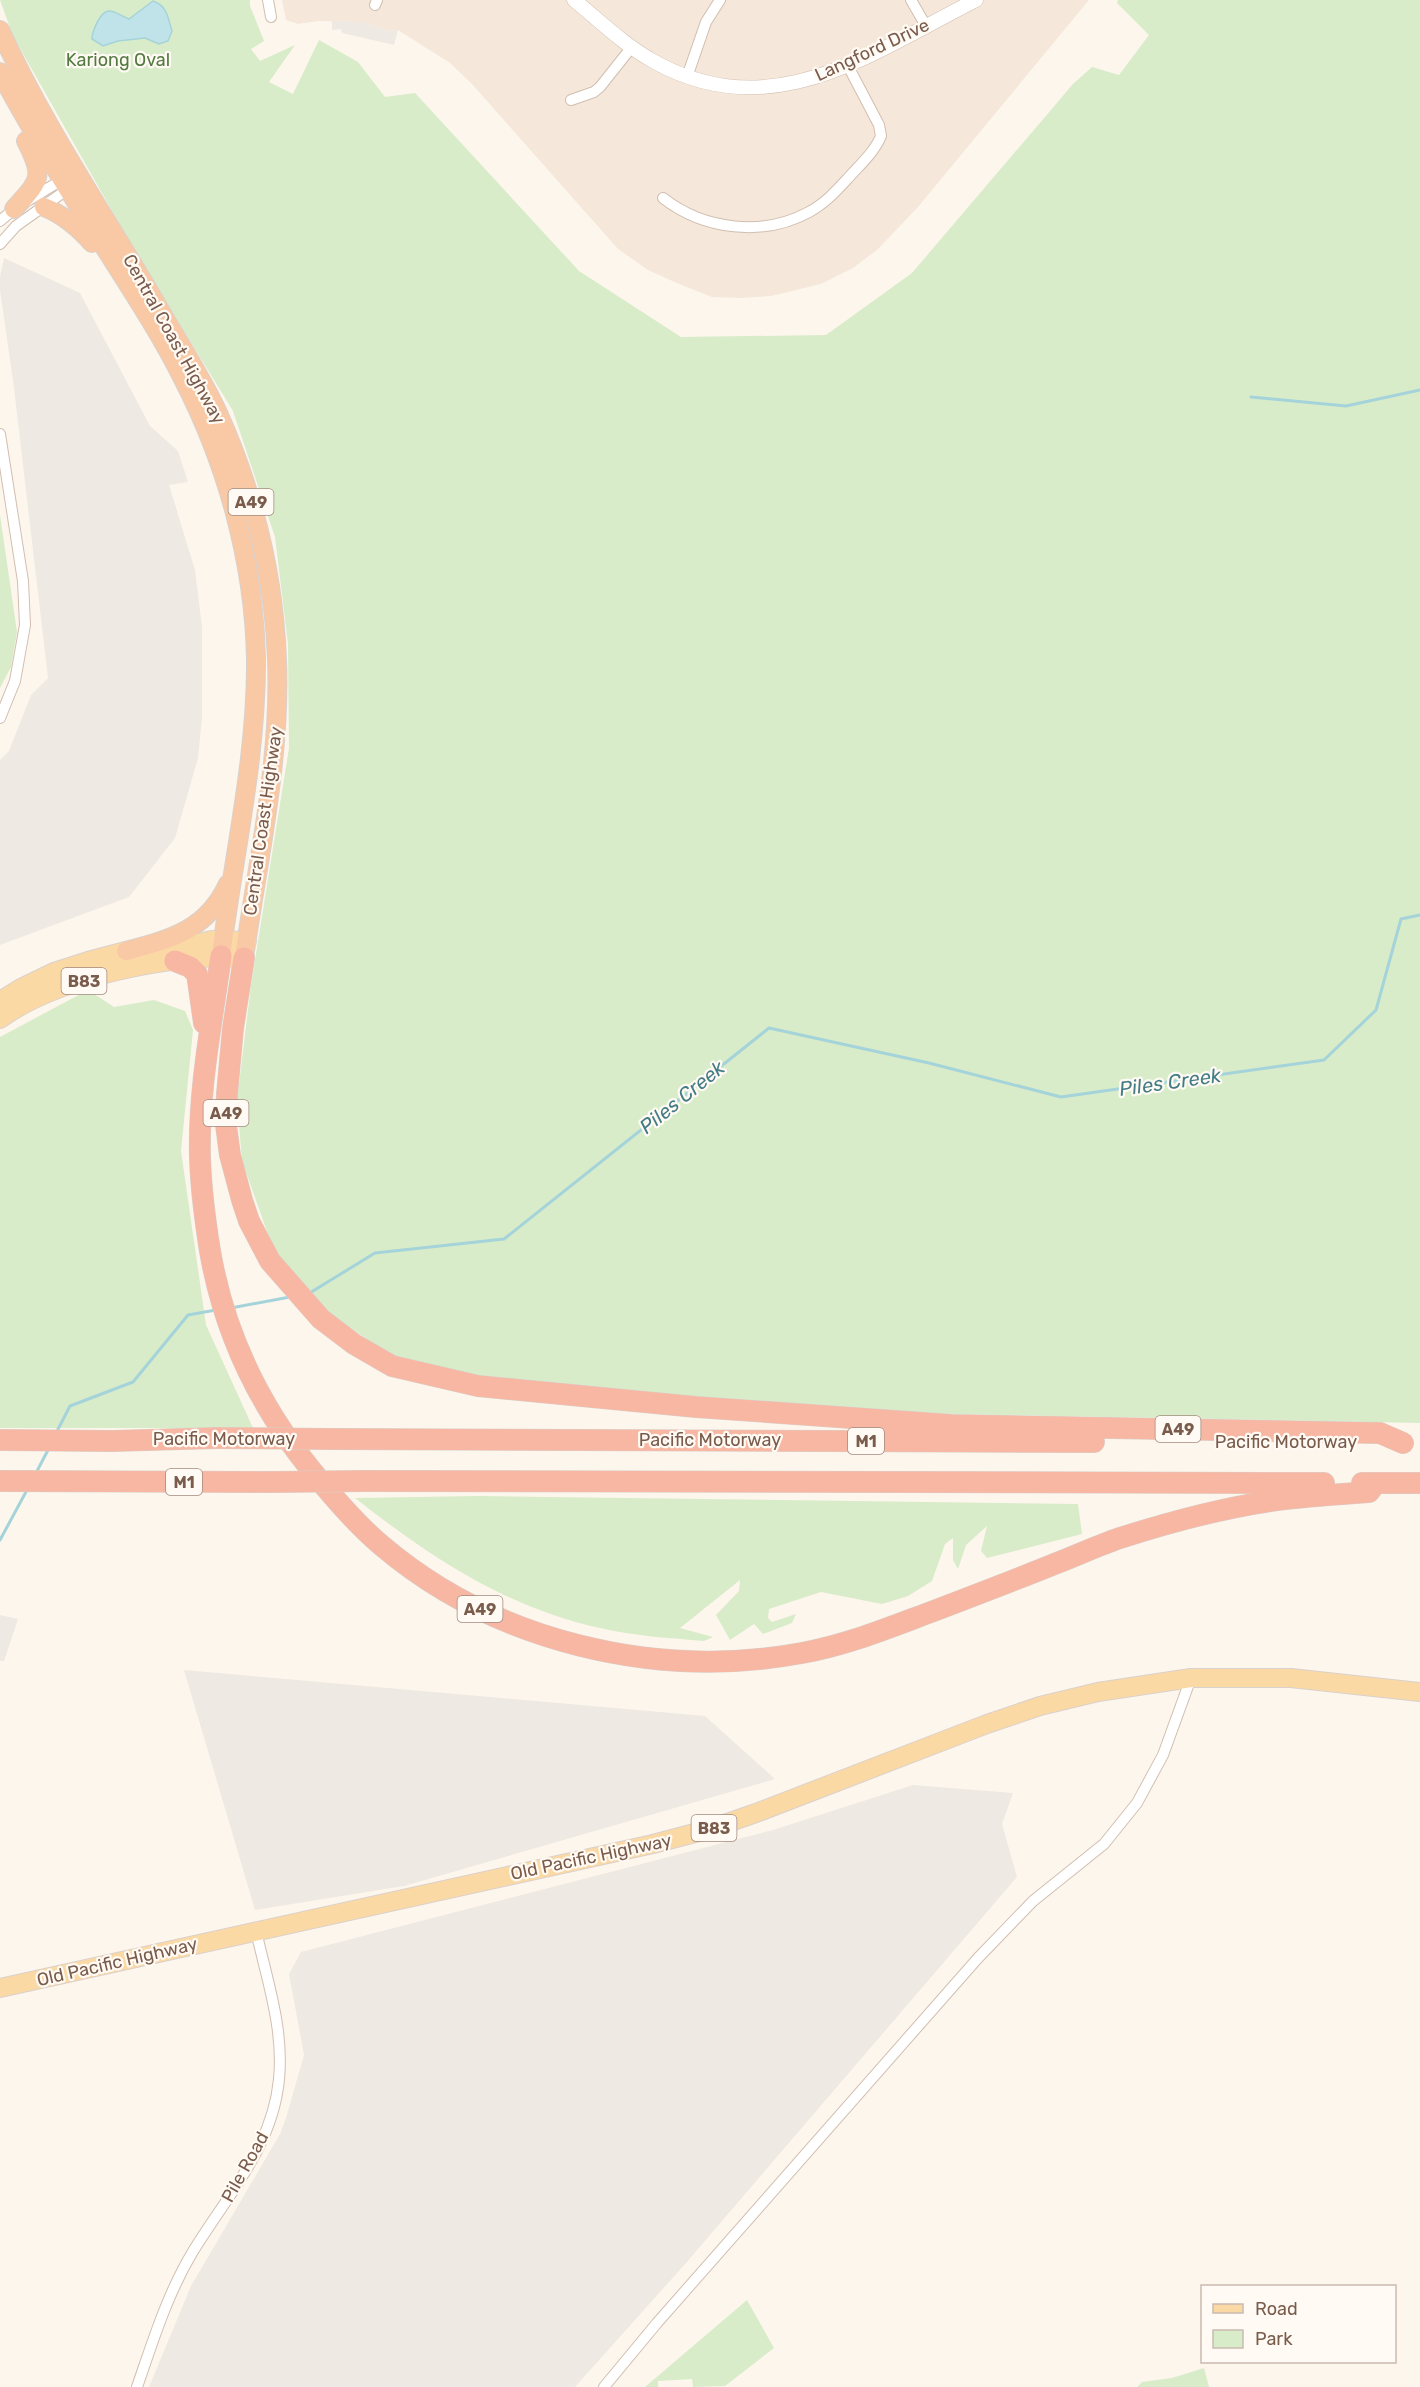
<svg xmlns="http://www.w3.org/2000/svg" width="1420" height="2387" font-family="Rubik,sans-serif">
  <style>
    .residential { fill: #f5e8da }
    .industrial { fill: #efe9e4 }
    .green { fill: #d8ecc9 }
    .water { fill: #bfe3e8; stroke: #a5d3da; stroke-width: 1.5 }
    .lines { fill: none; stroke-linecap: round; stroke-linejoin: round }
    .stream { stroke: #a5d3da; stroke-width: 3 }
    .minor-casing { stroke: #d1beb0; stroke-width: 12 }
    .tertiary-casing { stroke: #d1beb0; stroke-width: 15 }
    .primary-casing { stroke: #dad1cd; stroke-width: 20 }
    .trunk-casing { stroke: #dad1cd; stroke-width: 20 }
    .motorway-casing { stroke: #dad1cd; stroke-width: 22 }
    .minor { stroke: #fff; stroke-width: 10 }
    .tertiary { stroke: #fff; stroke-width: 14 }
    .primary { stroke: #fbd9a5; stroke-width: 18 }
    .trunk { stroke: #f9c8a4; stroke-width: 18 }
    .motorway { stroke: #f7b7a3; stroke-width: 21 }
    .motorway-bridge-casing { stroke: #dad1cd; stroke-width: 22; stroke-linecap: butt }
    .motorway-bridge { stroke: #f7b7a3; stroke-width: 21 }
    .labels { text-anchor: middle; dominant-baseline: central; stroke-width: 4.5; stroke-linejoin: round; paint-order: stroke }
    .shield { fill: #fffaf3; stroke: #a28b7f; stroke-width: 1.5 }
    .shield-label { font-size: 16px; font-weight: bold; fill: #7a5c4d }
    .street-label { font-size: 18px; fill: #7a5c4d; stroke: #fffaf3 }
    .park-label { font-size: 18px; fill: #537a41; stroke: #fffaf3 }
    .water-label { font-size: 20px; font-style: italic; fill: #437c86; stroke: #fffaf3 }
  </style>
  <rect width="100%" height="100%" fill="#fdf6ec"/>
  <!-- residential -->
  <path class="residential" d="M 282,0 L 1089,0 L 918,207 L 877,250 L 853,268 L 821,284 L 771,296 L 741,298 L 712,297 L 679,284 L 648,270 L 618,249 L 472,84 L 450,63 L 398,30 L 388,31 L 362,22 L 318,21 L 298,24 L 286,20 Z"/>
  <!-- industrial -->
  <g class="industrial">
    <path d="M 332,21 L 362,22 L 388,31 L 398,30 L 394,45 L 342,33 L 341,29 L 332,30 Z"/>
    <path d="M 4,258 L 80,293 L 150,426 L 178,451 L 188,482 L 169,485 L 195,570 L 202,627 L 202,718 L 198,758 L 175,838 L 129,897 L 0,945 L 0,760 L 9,751 L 31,695 L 48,678 L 14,388 L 0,290 L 0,277 Z"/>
    <path d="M 0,1615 L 18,1619 L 4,1661 L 0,1661 Z"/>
    <path d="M 184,1670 L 705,1716 L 775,1779 L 404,1886 L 255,1910 Z"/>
    <path d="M 913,1785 L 1013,1793 L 1002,1824 L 1017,1877 L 686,2263 L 575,2387 L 149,2387 L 191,2286 L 280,2134 L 286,2118 L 304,2055 L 289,1974 L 301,1952 L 773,1830 Z"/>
  </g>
  <!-- green -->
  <g class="green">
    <path d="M 0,0 L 250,0 L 250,6 L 264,41 L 251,49 L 260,61 L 295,45 L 269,82 L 293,94 L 319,40 L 358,62 L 385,97 L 415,93 L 579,271 L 681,337 L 826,335 L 912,273 L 1073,84 L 1092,67 L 1119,75 L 1149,35 L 1117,3 L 1118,0 L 1420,0 L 1420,1423 L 854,1412 L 482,1380 L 394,1357 L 327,1312 L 275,1254 L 242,1161 L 237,1101 L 251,985 L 289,748 L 288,644 L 275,537 L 233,411 L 132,246 L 13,36 Z"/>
    <path d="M 0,515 L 17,632 L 11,667 L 0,688 Z"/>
    <path d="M 88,990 L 114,1007 L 154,1000 L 185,1011 L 193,1030 L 181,1151 L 206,1325 L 253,1428 L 0,1428 L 0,1037 Z"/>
    <path d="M 479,1496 L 1078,1504 L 1082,1534 L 987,1558 L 981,1551 L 987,1526 L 966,1545 L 958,1569 L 953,1560 L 953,1538 L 945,1544 L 932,1581 L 908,1596 L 882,1604 L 821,1592 L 769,1609 L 768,1618 L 772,1622 L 796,1614 L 792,1623 L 763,1634 L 754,1624 L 730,1640 L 716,1615 L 739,1591 L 740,1580 L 680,1628 L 713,1637 L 704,1641 C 669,1638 634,1636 600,1628 C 505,1607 430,1557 355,1498 Z"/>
    <path d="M 747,2300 L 774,2348 L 725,2386 L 693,2387 L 692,2379 L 658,2381 L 658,2387 L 645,2387 Z"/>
    <path d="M 1204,2368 L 1209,2387 L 1137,2387 L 1142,2382 L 1172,2378 Z"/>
  </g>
  <!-- water -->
  <path class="water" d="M 153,1 C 168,6 168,19 172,31 L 168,41 L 159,44 L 145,38 L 118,41 L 103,46 L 92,39 C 92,32 100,11 109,11 C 116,11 122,17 129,19 Z"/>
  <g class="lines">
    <!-- stream -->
    <g class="stream">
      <path d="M 1251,397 L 1346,406 L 1420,390"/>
      <path d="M 308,1294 L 375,1253 L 504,1239 L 769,1028 L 929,1063 L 1061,1097 L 1324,1060 L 1376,1010 L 1401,919 L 1420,915"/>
      <path d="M 231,1308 L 290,1297"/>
      <path d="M 56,1433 L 70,1406 L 133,1382 L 188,1315 L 216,1310"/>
      <path d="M 36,1473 L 48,1450"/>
      <path d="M 0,1540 L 27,1490"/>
    </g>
    <!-- minor casing -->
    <g class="minor-casing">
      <g id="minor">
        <path d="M 268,0 L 271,17"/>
        <path d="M 911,0 L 926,26"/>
        <path d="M 375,5 L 377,0"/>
        <path d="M 687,77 L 706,22 L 720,0"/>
        <path d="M 571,100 L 594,92 L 600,87 L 631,48"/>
        <path d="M 663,198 C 704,230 763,237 809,212 C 826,203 838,189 850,176 C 861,164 875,151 881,136 L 879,125 L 848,66"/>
        <path d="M 0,221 L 14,209 L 65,178"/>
        <path d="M 0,244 L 16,226 L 72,186"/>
        <path d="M 0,434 L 23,581 L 25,625 L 15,681 L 0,718"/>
        <path d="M 137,2387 C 153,2341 167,2295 192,2253 C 226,2197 273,2147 279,2079 C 284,2029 267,1980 256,1931"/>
        <path d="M 604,2387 L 657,2323 L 978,1958 L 1033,1901 L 1104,1844 L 1137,1803 L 1163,1755 L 1191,1678"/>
      </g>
    </g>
    <!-- tertiary casing -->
    <g class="tertiary-casing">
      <path id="tertiary" d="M 574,0 C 600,21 624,45 653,61 C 772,128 871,53 976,0"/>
    </g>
    <!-- primary casing -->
    <g class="primary-casing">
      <g id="primary">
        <path d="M 0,1001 L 21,988 L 54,972 L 88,961 L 126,951 L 150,954 L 212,940 L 247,941"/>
        <path d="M 0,1019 C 56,978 176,952 244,958"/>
        <path d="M 0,1988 L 653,1844 L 710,1829 L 756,1813 L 987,1724 L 1040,1706 L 1098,1692 L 1191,1678 L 1291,1678 L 1420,1692"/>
      </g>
    </g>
    <!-- trunk casing -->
    <g class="trunk-casing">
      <g id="trunk">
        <path d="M 0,30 C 45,129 110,223 164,317 C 183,349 203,380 218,413 C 253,491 274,575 277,660 C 281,760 258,859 244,958"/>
        <path d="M 0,72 C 32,132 68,190 105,248 C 132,291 160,333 183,379 C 227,464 254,562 256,658 C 257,759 233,857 221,956"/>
        <path d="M 44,207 C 64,215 78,227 92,243"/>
        <path d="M 14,209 C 40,180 45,178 26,141"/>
        <path d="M 126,951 C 171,939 207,930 228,884"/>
      </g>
    </g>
    <!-- motorway casing -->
    <g class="motorway-casing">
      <g id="motorway">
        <path d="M 221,956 C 212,1022 198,1091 200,1158 C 201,1189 205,1220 210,1251 C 224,1333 260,1407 312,1471 C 333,1497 355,1523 381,1545 C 495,1642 656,1680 802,1653 C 847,1645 888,1628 931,1612 C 973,1596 1015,1580 1057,1563 C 1078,1555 1099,1545 1120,1538 C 1173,1521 1229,1506 1285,1499 C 1313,1496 1341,1494 1369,1492 L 1376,1483"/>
        <path d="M 244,958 L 233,1028 L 227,1094 L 226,1125 L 230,1155 L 242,1200 L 249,1221 L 270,1261 L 321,1319 L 354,1344 L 392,1366 L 478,1386 L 696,1407 L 952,1425 L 1380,1433 L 1403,1443"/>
        <path d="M 175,961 L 190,967 L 197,974 L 204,1023"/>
        <path d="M 329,1439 L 1094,1442"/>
        <path d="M 0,1440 L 112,1441 L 217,1438"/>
        <path d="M 0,1481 L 273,1482"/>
        <path d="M 365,1481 L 1324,1483"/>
        <path d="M 1362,1483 L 1420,1483"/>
      </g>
    </g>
    <!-- minor -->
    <use href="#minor" class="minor"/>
    <!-- tertiary -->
    <use href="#tertiary" class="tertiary"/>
    <!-- primary -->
    <use href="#primary" class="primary"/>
    <!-- trunk -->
    <use href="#trunk" class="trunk"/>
    <!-- motorway -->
    <use href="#motorway" class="motorway"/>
    <!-- motorway-bridge casing -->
    <g class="motorway-bridge-casing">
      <g id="motorway-bridge">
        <path d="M 217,1438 L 329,1439"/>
        <path d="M 273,1482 L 365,1481"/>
      </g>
    </g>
    <!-- motorway-bridge -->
    <use href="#motorway-bridge" class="motorway-bridge"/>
  </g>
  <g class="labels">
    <!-- shield labels -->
    <g class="shield">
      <rect x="228.5" y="489" width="45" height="26" rx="4.5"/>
      <rect x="61.5" y="968" width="45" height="26" rx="4.5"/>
      <rect x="203.5" y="1100" width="45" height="26" rx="4.5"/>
      <rect x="1155.5" y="1416" width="45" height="26" rx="4.5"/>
      <rect x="848" y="1428" width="36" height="26" rx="4.5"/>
      <rect x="166" y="1469" width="36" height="26" rx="4.5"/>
      <rect x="457.5" y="1596" width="45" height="26" rx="4.5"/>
      <rect x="691.5" y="1815" width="45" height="26" rx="4.5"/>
    </g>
    <g class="shield-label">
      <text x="251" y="502">A49</text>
      <text x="84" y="981">B83</text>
      <text x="226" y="1113">A49</text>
      <text x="1178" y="1429">A49</text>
      <text x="866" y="1441">M1</text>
      <text x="184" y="1482">M1</text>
      <text x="480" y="1609">A49</text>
      <text x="714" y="1828">B83</text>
    </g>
    <!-- street labels -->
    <g class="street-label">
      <text transform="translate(872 50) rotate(-25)">Langford Drive</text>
      <text transform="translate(174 339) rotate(61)">Central Coast Highway</text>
      <text transform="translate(263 821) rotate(-82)">Central Coast Highway</text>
      <text x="224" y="1439">Pacific Motorway</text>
      <text x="710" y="1440">Pacific Motorway</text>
      <text x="1286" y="1442">Pacific Motorway</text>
      <text transform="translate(591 1857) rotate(-12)">Old Pacific Highway</text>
      <text transform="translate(117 1962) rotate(-13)">Old Pacific Highway</text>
      <text transform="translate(245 2167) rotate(-61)">Pile Road</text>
    </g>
    <!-- park labels -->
    <g class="park-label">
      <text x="118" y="60">Kariong Oval</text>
    </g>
    <!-- water labels -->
    <g class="water-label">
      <text transform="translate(1170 1082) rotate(-8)">Piles Creek</text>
      <text transform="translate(682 1097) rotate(-39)">Piles Creek</text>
    </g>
  </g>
  <!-- legend -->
  <rect x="1201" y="2285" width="195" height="78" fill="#fffaf3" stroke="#cabbb1" stroke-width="1.5"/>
  <rect x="1213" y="2304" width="30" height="9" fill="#fbd9a5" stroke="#cabbb1" stroke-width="1.5"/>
  <text x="1255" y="2315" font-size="18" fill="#7a5c4d">Road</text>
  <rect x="1213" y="2330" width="30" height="18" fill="#d8ecc9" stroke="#cabbb1" stroke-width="1.5"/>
  <text x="1255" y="2345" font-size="18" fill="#7a5c4d">Park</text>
</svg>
